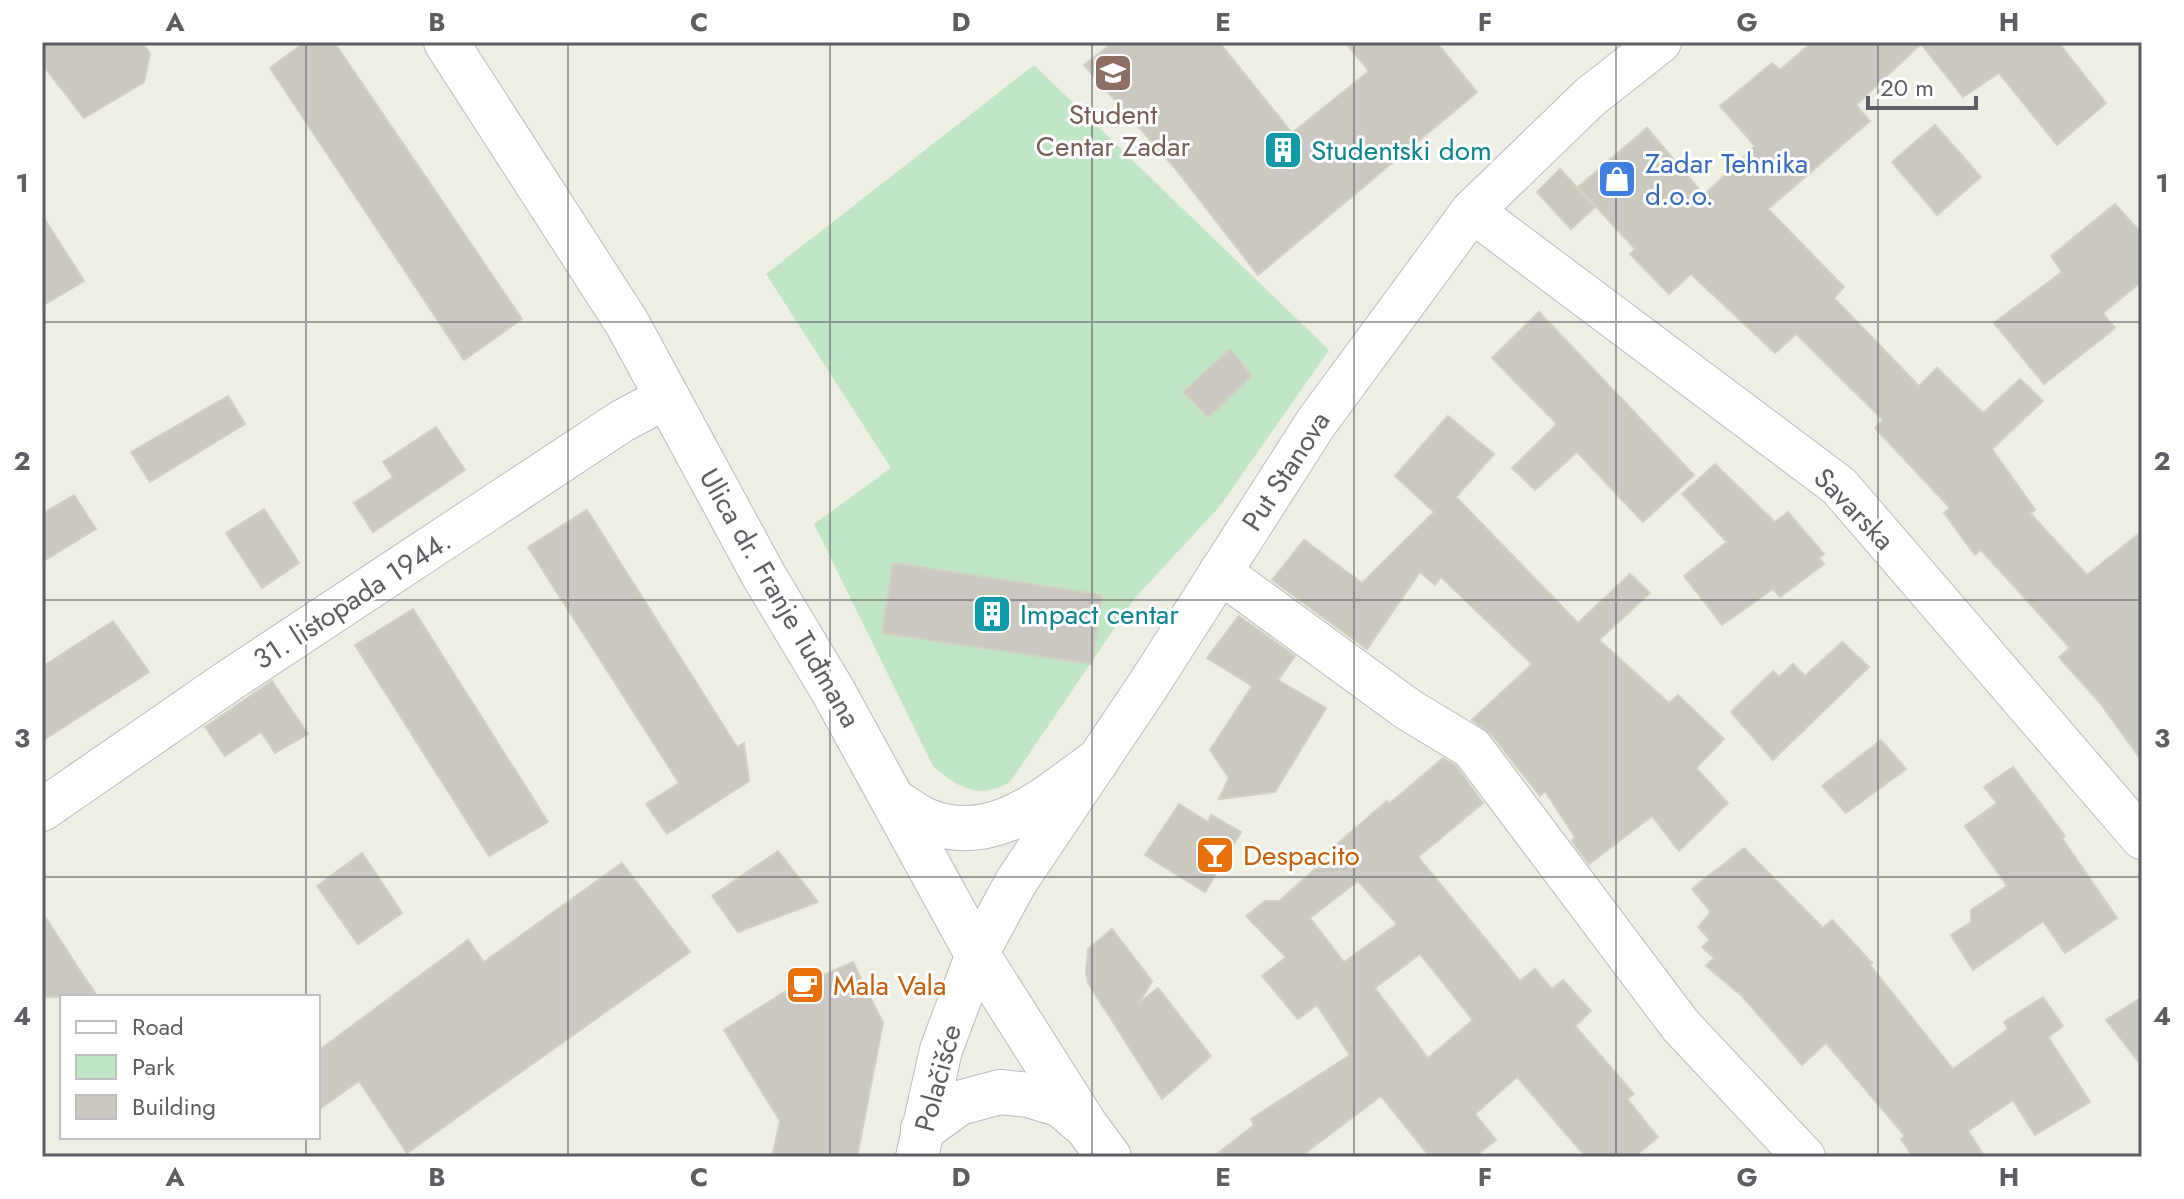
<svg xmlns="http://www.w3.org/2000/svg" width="2184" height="1199" font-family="Jost,sans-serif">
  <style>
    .green { fill: #c0e6c6 }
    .building { fill: #cac8c1; stroke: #d3d0c2; stroke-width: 2; fill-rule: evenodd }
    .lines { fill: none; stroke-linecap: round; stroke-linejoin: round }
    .street-casing { stroke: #bbbcc2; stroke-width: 44 }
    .secondary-casing { stroke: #b9bbc2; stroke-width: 46 }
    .street { stroke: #fff; stroke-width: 42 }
    .secondary { stroke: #fff; stroke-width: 44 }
    .grid { fill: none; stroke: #5c5e64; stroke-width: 2; stroke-opacity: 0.55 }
    .labels { text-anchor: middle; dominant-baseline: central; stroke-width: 6; stroke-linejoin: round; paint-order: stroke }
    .education-label { font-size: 28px; fill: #785e54; stroke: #fff }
    .culture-label { font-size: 28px; fill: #0d838f; stroke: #fff; text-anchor: start }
    .shop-label { font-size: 28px; fill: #366cbe; stroke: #fff; text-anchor: start }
    .street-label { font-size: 28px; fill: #5c5e64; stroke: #fff }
    .food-label { font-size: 28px; fill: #c56008; stroke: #fff; text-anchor: start }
    .neatline { fill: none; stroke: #5c5e64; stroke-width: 3 }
    .grid-label { font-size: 26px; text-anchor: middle; font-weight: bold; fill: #5c5e64 }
  </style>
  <rect width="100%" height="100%" fill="#eeeee4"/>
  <!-- green -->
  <path class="green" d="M 1034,65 L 1329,350 L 1220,506 L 1135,598 L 1010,782 C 980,800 957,788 933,766 L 814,524 L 891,468 L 766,274 Z"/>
  <!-- building -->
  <g class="building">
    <path d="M 42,42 L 142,42 L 150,54 L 144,82 L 84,118 L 42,64 Z"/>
    <path d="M 305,42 L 334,42 L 522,319 L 464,360 L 270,68 Z"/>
    <path d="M 1114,42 L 1219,42 L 1292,133 L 1369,71 L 1345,42 L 1436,42 L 1477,92 L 1258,275 L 1174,167 L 1084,65 Z"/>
    <path d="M 1812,42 L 2058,42 L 2106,103 L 2057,145 L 1999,73 L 1963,97 L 1921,44 L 1856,105 L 1870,121 L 1768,209 L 1844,287 L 1834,298 L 1919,386 L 1937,368 L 1983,413 L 2020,379 L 2043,401 L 1992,449 L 2035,510 L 2030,513 L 2087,575 L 2142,531 L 2142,761 L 2100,703 L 2059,657 L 2070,648 L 1981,550 L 1975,555 L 1944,513 L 1950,508 L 1875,428 L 1883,420 L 1796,334 L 1775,353 L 1691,274 L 1669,294 L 1630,254 L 1635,249 L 1578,187 L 1647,128 L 1704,195 L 1755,146 L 1720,106 L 1772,63 L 1780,70 Z"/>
    <path d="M 1935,125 L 1981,177 L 1937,215 L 1892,162 Z"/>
    <path d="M 1560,169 L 1595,207 L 1571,229 L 1537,192 Z"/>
    <path d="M 2115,204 L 2142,234 L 2142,281 L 2103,313 L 2115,328 L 2044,384 L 1994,323 L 2062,272 L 2051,256 Z"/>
    <path d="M 42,215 L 84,281 L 42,306 Z"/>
    <path d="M 1539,312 L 1694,475 L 1643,522 L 1577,452 L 1535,490 L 1512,468 L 1557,424 L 1492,358 Z"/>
    <path d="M 1230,349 L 1252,376 L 1208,417 L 1183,392 Z"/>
    <path d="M 228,396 L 245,424 L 150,482 L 131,452 Z"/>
    <path d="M 1448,416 L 1494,454 L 1456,497 L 1578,623 L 1630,574 L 1650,593 L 1599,640 L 1669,703 L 1678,695 L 1724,739 L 1696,768 L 1728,803 L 1679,851 L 1652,816 L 1589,864 L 1572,841 L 1575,837 L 1545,791 L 1540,796 L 1491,734 L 1472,720 L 1532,664 L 1441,577 L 1435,585 L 1420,572 L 1367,649 L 1272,580 L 1304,540 L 1362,583 L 1434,512 L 1395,476 Z"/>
    <path d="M 436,427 L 465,470 L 373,532 L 354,503 L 393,477 L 383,462 Z"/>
    <path d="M 1715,464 L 1775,522 L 1788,512 L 1824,554 L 1819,558 L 1824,564 L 1780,597 L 1773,589 L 1722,625 L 1684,576 L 1727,542 L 1682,494 Z"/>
    <path d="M 74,495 L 96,529 L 42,562 L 42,514 Z"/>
    <path d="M 264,509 L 299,563 L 262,588 L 226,533 Z"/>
    <path d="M 587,510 L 737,747 L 744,743 L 749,781 L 667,834 L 646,804 L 679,783 L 528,547 Z"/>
    <path d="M 893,563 L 1102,595 L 1092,664 L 882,633 Z"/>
    <path d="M 413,609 L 548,822 L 489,856 L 355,645 Z"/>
    <path d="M 1239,616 L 1295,656 L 1278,680 L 1326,708 L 1275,792 L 1219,799 L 1229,778 L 1210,750 L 1252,686 L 1207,658 Z"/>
    <path d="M 113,621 L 149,672 L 42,741 L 42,667 Z"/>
    <path d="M 1842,642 L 1869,667 L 1773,760 L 1731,712 L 1773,671 L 1779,677 L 1793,664 L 1805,676 Z"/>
    <path d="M 272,681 L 308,734 L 275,753 L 261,732 L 225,756 L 205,727 Z"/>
    <path d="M 1881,740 L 1906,769 L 1846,813 L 1822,786 Z"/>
    <path d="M 1443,758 L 1456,766 L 1483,803 L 1418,857 L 1520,981 L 1535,969 L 1552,989 L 1563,980 L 1591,1011 L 1575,1026 L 1634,1094 L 1627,1099 L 1658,1137 L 1634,1157 L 1586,1157 L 1517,1077 L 1475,1114 L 1496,1140 L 1474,1157 L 1430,1157 L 1381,1096 L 1300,1157 L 1213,1157 L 1254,1125 L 1251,1119 L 1350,1055 L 1317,1005 L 1298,1019 L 1262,976 L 1286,957 L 1246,916 L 1265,901 L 1279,901 L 1333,853 L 1330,850 L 1387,801 L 1389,804 ZM 1358,881 L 1397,924 L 1344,962 L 1310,918 ZM 1420,954 L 1473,1020 L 1428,1058 L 1375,988 Z"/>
    <path d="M 2013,767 L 2065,836 L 2062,838 L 2117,918 L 2065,953 L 2043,921 L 1973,970 L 1951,935 L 1971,922 L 1971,910 L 2007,886 L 1965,826 L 1997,803 L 1984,787 Z"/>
    <path d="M 1179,804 L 1208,822 L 1211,815 L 1241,832 L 1205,892 L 1145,855 Z"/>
    <path d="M 1744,848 L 1823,928 L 1832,920 L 1872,963 L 1870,965 L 1953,1069 L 2008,1029 L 2004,1022 L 2043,997 L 2063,1026 L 2048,1037 L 2090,1102 L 2035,1135 L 2013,1100 L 1968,1131 L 1985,1157 L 1913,1157 L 1901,1139 L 1905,1136 L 1826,1043 L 1802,1065 L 1742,996 L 1706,966 L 1714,958 L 1702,947 L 1710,940 L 1698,927 L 1711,912 L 1692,889 Z"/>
    <path d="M 778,851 L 818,902 L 738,932 L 712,896 Z"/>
    <path d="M 362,853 L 402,913 L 358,944 L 317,886 Z"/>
    <path d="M 622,863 L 690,952 L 407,1153 L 359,1081 L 318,1110 L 318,1051 L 468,940 L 484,962 Z"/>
    <path d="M 42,912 L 82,974 L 98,997 L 42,997 Z"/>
    <path d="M 1112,929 L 1152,981 L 1139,1003 L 1158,988 L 1211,1056 L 1162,1099 L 1088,983 L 1086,973 L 1088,949 Z"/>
    <path d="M 853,962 L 883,1023 L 857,1157 L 772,1157 L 780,1121 L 724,1030 L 783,993 Z"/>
    <path d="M 2142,997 L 2142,1066 L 2106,1020 Z"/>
  </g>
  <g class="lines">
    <!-- street casing -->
    <g class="street-casing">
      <g id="street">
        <path d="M 1472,211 L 1839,486 L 2142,838"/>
        <path d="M 1220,572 L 1409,710 L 1472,748 L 1681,1026 L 1804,1157"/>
        <path d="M 42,810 L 230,680 L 622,421 L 667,397"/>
        <path d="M 917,1157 L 941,1050 L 977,954 L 1016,882 L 1147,687 L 1316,423 L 1472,211 L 1590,97 L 1660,42"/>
      </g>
    </g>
    <!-- secondary casing -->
    <g class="secondary-casing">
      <g id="secondary">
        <path d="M 446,42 L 627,323 L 764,576 L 833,691 L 977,954 L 1086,1126 L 1109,1157"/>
        <path d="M 894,801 C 904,807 914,815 925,820 C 992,848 1045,799 1096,762"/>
        <path d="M 923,1129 L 959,1103 L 1000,1092 L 1029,1095 L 1061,1105 L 1081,1122"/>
      </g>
    </g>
    <!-- street -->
    <use href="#street" class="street"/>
    <!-- secondary -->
    <use href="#secondary" class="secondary"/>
  </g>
  <!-- grid -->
  <path class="grid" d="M 306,42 L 306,997M 568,42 L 568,1157M 830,42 L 830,1157M 1092,42 L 1092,1157M 1354,42 L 1354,1157M 1616,42 L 1616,1157M 1878,42 L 1878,1157M 42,322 L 2142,322M 42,600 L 2142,600M 42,877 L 2142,877M 306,1137 L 306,1157"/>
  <!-- icons -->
  <defs>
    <g id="university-square" transform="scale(2)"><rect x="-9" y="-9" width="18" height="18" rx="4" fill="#8d6e63" stroke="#fff"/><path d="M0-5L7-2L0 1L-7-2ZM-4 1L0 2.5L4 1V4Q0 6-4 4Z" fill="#fff"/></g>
    <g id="building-square" transform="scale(2)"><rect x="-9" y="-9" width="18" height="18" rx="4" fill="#0f9aa8" stroke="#fff"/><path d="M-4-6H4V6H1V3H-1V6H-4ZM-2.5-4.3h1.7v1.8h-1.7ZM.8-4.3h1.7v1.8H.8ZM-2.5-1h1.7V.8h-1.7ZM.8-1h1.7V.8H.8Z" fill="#fff"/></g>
    <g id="shop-square" transform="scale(2)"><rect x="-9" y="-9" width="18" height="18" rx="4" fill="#3f7fe0" stroke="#fff"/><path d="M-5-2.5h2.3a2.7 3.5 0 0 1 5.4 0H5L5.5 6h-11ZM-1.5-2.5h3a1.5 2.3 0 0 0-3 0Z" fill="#fff"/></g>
    <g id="bar-square" transform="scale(2)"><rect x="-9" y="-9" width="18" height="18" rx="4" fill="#e8710a" stroke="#fff"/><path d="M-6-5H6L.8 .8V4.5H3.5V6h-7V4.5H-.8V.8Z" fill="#fff"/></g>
    <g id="cafe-square" transform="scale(2)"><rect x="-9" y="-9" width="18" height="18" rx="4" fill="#e8710a" stroke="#fff"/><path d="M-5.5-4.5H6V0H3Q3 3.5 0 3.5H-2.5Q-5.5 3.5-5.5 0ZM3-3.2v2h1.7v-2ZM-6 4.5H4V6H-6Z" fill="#fff"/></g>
  </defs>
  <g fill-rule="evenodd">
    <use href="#university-square" x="1113" y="73"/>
    <use href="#building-square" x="1283" y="150"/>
    <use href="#shop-square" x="1617" y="179"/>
    <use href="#building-square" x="992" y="614"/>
    <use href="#bar-square" x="1215" y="855"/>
    <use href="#cafe-square" x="805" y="985"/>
  </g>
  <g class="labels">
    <!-- education labels -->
    <g class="education-label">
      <text x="1113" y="114">Student<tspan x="1113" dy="32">Centar Zadar</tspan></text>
    </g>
    <!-- culture labels -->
    <g class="culture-label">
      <text x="1311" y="150">Studentski dom</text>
      <text x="1020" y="614">Impact centar</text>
    </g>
    <!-- shop labels -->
    <g class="shop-label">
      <text x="1645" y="163">Zadar Tehnika<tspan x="1645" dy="32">d.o.o.</tspan></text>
    </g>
    <!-- street labels -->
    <g class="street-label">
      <text transform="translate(1286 471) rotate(-57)">Put Stanova</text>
      <text transform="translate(1854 509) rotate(46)">Savarska</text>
      <text transform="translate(780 598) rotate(60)">Ulica dr. Franje Tuđmana</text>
      <text transform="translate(352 600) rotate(-33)">31. listopada 1944.</text>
      <text transform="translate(938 1078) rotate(-75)">Polačišće</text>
    </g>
    <!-- food labels -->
    <g class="food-label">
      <text x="1243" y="855">Despacito</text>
      <text x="833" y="985">Mala Vala</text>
    </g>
  </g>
  <!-- border -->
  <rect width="2184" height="1199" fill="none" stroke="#ffffff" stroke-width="88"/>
  <!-- legend -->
  <rect x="60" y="995" width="260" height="144" fill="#ffffff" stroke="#bebfc1" stroke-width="2"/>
  <rect x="76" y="1021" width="40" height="12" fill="#ffffff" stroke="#bebfc1" stroke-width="2"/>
  <text x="132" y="1035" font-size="24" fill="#5c5e64">Road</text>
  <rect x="76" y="1055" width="40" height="24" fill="#c0e6c6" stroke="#bebfc1" stroke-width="2"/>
  <text x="132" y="1075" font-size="24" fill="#5c5e64">Park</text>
  <rect x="76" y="1095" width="40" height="24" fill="#cac8c1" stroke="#bebfc1" stroke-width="2"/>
  <text x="132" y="1115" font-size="24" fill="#5c5e64">Building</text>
  <!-- scale -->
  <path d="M1868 96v12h108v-12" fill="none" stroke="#5c5e64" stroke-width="4"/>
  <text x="1880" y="96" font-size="24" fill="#5c5e64" stroke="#ffffff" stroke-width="6" paint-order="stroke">20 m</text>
  <rect x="44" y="44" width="2096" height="1111" class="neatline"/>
  <g class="grid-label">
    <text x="175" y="31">A</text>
    <text x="437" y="31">B</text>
    <text x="699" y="31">C</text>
    <text x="961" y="31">D</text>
    <text x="1223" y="31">E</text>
    <text x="1485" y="31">F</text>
    <text x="1747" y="31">G</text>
    <text x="2009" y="31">H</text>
    <text x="22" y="192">1</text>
    <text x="2162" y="192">1</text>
    <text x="22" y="470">2</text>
    <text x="2162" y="470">2</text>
    <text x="22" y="747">3</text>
    <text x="2162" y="747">3</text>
    <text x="22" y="1025">4</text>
    <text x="2162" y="1025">4</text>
    <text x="175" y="1186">A</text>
    <text x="437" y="1186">B</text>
    <text x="699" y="1186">C</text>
    <text x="961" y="1186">D</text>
    <text x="1223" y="1186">E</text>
    <text x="1485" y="1186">F</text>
    <text x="1747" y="1186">G</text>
    <text x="2009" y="1186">H</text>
  </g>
</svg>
